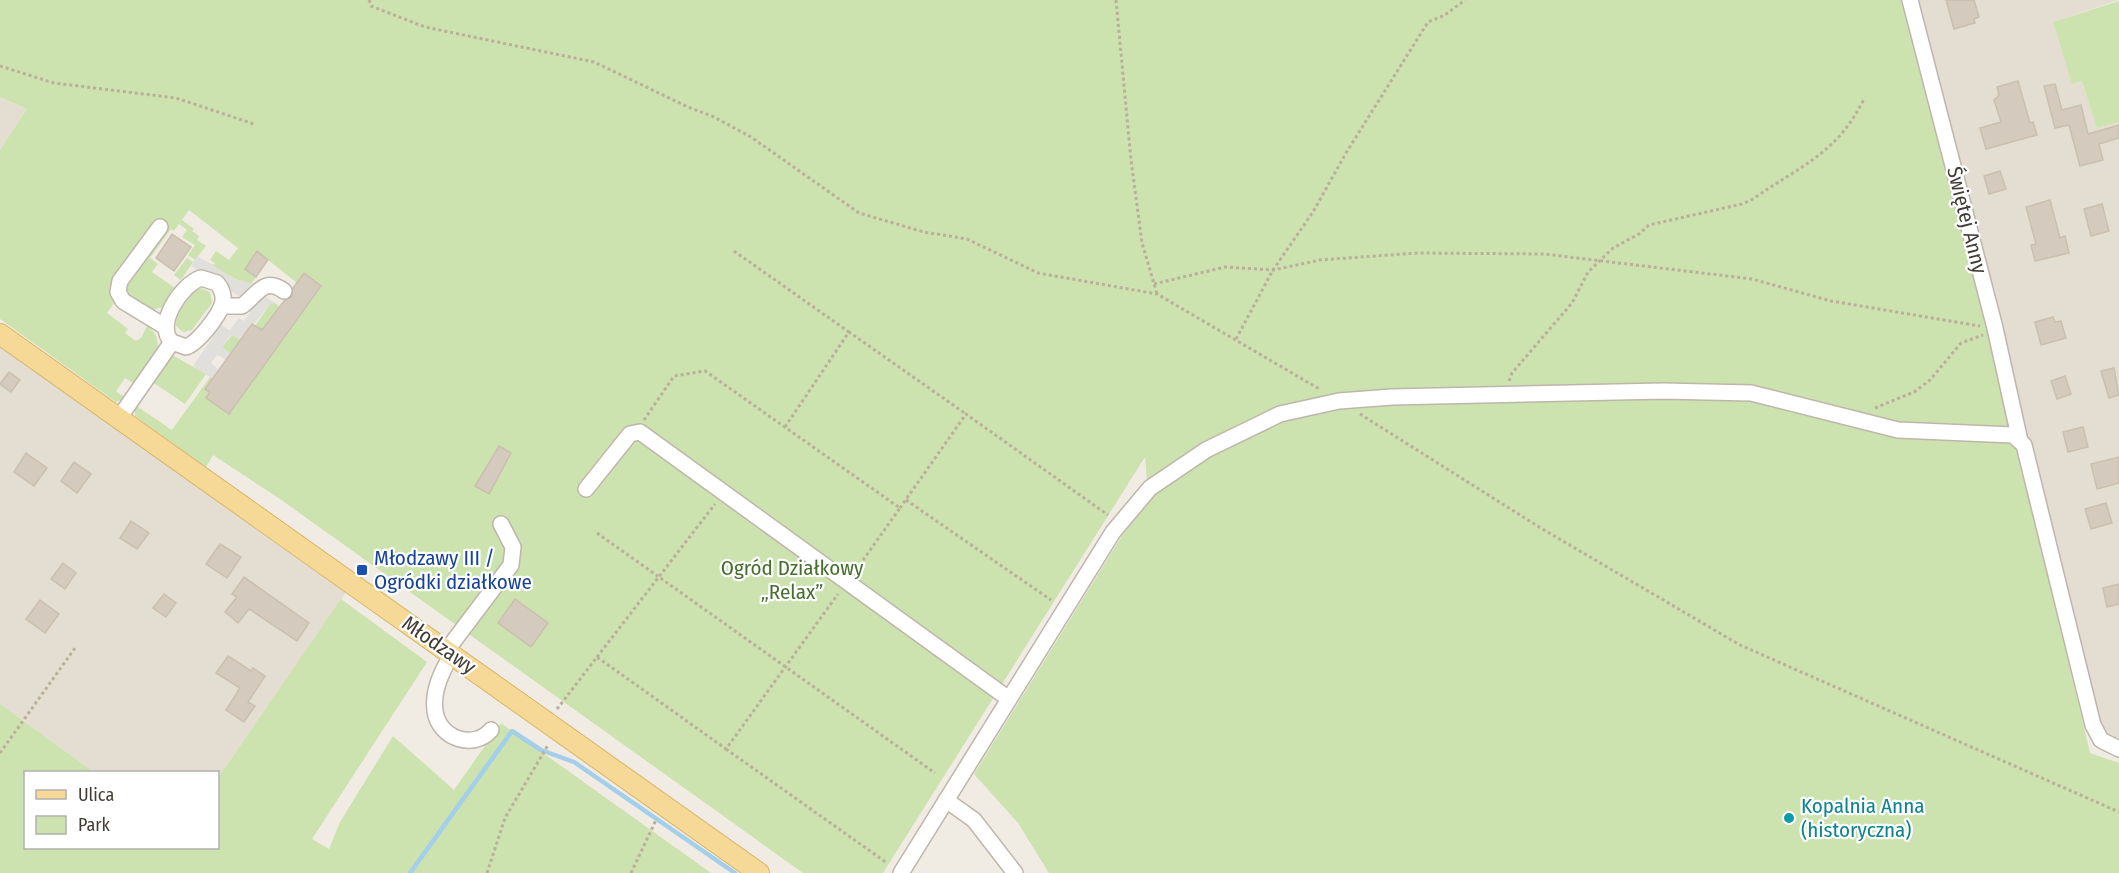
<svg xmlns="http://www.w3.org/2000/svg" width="2119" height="873" font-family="'Fira Sans Condensed',sans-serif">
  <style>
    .residential { fill: #e4ded2 }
    .green { fill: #cce2af }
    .parking { fill: #e1dfdc }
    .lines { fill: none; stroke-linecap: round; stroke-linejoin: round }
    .stream { stroke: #a3cfea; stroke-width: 4.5 }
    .building { fill: #d4cabd; stroke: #cbbfae; stroke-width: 1.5 }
    .minor-casing { stroke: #beb6aa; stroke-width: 18 }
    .major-casing { stroke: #d9b568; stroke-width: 22 }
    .path { stroke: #bbaf99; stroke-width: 3; stroke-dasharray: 3 3; stroke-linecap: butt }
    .minor { stroke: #fff; stroke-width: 15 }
    .major { stroke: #f6d997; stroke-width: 20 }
    .transit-dot { fill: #1a4fb4; stroke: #fff; stroke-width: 2 }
    .culture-dot { fill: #0f9aa8; stroke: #fff; stroke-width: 2 }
    .labels { text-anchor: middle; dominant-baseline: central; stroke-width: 4.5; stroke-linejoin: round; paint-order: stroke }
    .street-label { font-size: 21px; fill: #423c34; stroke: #fff }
    .transit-label { font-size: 21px; fill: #164399; stroke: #fff; text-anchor: start }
    .park-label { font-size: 21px; fill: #476e2d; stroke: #fff }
    .culture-label { font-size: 21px; fill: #0d838f; stroke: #fff; text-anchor: start }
  </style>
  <rect width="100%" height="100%" fill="#f0ece4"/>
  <!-- residential -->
  <g class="residential">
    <path d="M 1912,0 L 2119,0 L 2053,22 L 2072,83 L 2082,81 L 2097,128 L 2119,122 L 2119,744 L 2097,727 Z"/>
    <path d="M 0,97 L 27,109 L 0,150 Z"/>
    <path d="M 0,334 L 351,585 L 218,778 L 218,772 L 94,772 L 0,704 Z"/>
  </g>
  <!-- green -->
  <g class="green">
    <path d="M 0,0 L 1902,0 L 2015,437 L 2090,753 L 2119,763 L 2119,873 L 1049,873 L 1018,823 L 974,774 L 1148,494 L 1145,457 L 883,873 L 803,873 L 280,499 L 213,455 L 206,467 L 135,416 L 135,405 L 172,430 L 210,377 L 213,379 L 205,389 L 210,392 L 206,398 L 228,413 L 255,326 L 270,304 L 275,303 L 279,306 L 273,316 L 290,329 L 321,287 L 304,274 L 297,283 L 257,251 L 245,269 L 256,277 L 251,284 L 235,279 L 201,259 L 213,265 L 215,263 L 210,260 L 216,251 L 229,260 L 238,248 L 189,210 L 182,220 L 194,229 L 192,231 L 199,236 L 197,240 L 206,246 L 195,260 L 188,255 L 195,245 L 182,237 L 187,230 L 179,224 L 174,231 L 171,229 L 150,258 L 158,264 L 152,272 L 175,288 L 162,307 L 153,310 L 116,300 L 107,313 L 128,329 L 125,333 L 136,341 L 141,338 L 147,326 C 171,342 149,367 136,385 L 125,378 L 116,391 L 125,398 L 116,402 L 0,319 L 0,150 L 27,109 L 0,97 Z"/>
    <path d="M 2119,1 L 2119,122 L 2097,128 L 2082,81 L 2072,84 L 2053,22 Z"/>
    <path d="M 187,258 L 193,262 L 181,280 L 174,275 Z"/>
    <path d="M 200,288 L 210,292 L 212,303 L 192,330 L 183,332 L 176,326 C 175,314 190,294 200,288 Z"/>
    <path d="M 232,335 L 241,340 L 230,354 L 222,347 Z"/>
    <path d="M 174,356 L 206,374 L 185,404 L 151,381 L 169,357 Z"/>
    <path d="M 341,599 L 427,662 L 312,839 L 329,849 L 340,822 L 393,736 L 454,790 L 501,723 L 711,873 L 0,873 L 0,704 L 94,772 L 26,772 L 26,848 L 218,848 L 218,778 Z"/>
  </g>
  <!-- parking -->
  <g class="parking">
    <path d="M 197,256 L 235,279 L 251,284 L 242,298 L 191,266 Z"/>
    <path d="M 263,295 L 275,303 L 270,304 L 241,340 L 231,335 L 222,347 L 230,354 L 226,360 L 217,355 L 211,363 L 219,370 L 213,379 L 193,366 L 221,325 L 230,330 L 239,318 L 244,321 Z"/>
  </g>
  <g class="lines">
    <!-- stream -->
    <path class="stream" d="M 410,873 L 512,731 L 541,750 L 574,762 L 735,873"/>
  </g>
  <!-- building -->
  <g class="building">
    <path d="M 1946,0 L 1974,0 L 1979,17 L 1974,19 L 1975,23 L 1954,29 Z"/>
    <path d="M 2018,81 L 2030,123 L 2033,122 L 2037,135 L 1986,149 L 1980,128 L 2001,122 L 1994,100 L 1999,95 L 1997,87 Z"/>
    <path d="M 2055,84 L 2062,110 L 2081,105 L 2088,134 L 2119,125 L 2119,138 L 2099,144 L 2103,160 L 2080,166 L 2069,125 L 2055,128 L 2044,86 Z"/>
    <path d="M 2000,171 L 2006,189 L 1989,194 L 1984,176 Z"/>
    <path d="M 2050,200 L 2060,238 L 2065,236 L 2069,253 L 2035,261 L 2031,245 L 2036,244 L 2026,207 Z"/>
    <path d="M 2102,204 L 2109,231 L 2091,236 L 2084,209 Z"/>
    <path d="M 172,234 L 191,247 L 174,271 L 156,258 Z"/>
    <path d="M 257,251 L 268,260 L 256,277 L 245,269 Z"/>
    <path d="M 304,273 L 321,286 L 229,414 L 206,398 L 210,392 L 205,389 L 252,324 L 262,330 L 284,301 L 292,296 L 293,288 Z"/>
    <path d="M 2053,317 L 2055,322 L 2061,321 L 2066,338 L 2041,345 L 2035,322 Z"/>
    <path d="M 2114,368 L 2119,395 L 2109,398 L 2101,371 Z"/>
    <path d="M 9,372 L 20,380 L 11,392 L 0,384 Z"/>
    <path d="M 2065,376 L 2071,394 L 2057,399 L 2051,381 Z"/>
    <path d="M 2083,427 L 2088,447 L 2068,452 L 2063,432 Z"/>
    <path d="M 499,446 L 511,453 L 489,494 L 475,486 Z"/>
    <path d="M 26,453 L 47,468 L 34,486 L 14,472 Z"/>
    <path d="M 2119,457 L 2119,483 L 2097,489 L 2091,464 Z"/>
    <path d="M 74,462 L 91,474 L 77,493 L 61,481 Z"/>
    <path d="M 2106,503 L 2112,523 L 2091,529 L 2085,509 Z"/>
    <path d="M 131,521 L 149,533 L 137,549 L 120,538 Z"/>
    <path d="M 220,544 L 241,557 L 227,578 L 206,564 Z"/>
    <path d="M 63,563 L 76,573 L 65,589 L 51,579 Z"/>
    <path d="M 244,577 L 309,623 L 297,641 L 249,609 L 238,623 L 225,612 L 237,597 L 232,594 Z"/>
    <path d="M 2119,584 L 2119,604 L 2107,607 L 2103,588 Z"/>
    <path d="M 164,594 L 176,603 L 166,617 L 153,608 Z"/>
    <path d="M 515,599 L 548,623 L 531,647 L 498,623 Z"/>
    <path d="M 40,600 L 59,614 L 45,633 L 26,619 Z"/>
    <path d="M 228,656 L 251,671 L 253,668 L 265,676 L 248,702 L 255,706 L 244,722 L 226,710 L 240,688 L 216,673 Z"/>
  </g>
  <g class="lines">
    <!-- minor casing -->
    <g class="minor-casing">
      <g id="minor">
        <path d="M 1910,0 L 1995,328 L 2020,441"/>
        <path d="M 160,227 L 120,281 L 118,292 L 123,301 L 164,326"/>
        <path d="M 222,306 L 242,306 C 257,295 264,276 284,291"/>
        <path d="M 119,418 L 172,342 C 154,325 182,284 201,278 L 217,283 C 221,288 224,294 223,301 C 221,314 198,343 186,347 L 172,342"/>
        <path d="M 586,489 L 630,434 L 640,432 L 1009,699"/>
        <path d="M 447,650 L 511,565 L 513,547 L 501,524"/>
        <path d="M 452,654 C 442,671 432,691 435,711 C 439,739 474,750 491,730"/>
        <path d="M 946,800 L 974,820 L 1015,873"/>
        <path d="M 901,873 L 1113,532 L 1150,488 L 1206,450 L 1280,414 L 1339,401 L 1392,397 L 1663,391 L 1751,393 L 1898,430 L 2013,435 L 2024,445 L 2093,725 L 2101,740 L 2119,749"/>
      </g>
    </g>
    <!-- major casing -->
    <g class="major-casing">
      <path id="major" d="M 0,334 L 759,873"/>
    </g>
    <!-- path -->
    <g class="path">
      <path d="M 369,0 L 371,6 L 425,27 L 594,62 L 688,107 L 714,117 L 751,137 L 859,213 L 924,232 L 967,239 L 1038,273 L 1157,294 L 1321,390"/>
      <path d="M 1116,0 L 1131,160 L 1142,243 L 1157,294"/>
      <path d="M 0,66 L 54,83 L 176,98 L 254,124"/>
      <path d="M 734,251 L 849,332"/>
      <path d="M 1154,284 L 1225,267 L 1273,270 L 1320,260 L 1417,253 L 1544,254 L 1752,279 L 1831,301 L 1980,326"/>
      <path d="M 1236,339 L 1273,270 L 1313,212 L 1346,153 L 1428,22 L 1445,15 L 1465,0"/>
      <path d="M 1509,381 L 1512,373 L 1572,303 L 1588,272 L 1613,248 L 1639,234 L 1649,225 L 1742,204 L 1753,199 C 1801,165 1836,155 1864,99"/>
      <path d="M 1875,408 L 1914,392 L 1930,380 L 1961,343 L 1983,335"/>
      <path d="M 1360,414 L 1539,527 L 1740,645 L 2119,812"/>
      <path d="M 644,420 L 674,376 L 705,371 L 900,508 L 856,570"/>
      <path d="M 785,427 L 849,332 L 966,414"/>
      <path d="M 906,500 L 1051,600"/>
      <path d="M 900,508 L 966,414 L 1108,515"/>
      <path d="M 597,533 L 935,773"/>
      <path d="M 597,657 L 715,504"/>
      <path d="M 557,709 L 597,657 L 726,749 L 838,594"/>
      <path d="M 726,749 L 887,863"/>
      <path d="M 0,753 L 75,648"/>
      <path d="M 487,873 L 505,818 L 548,745"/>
      <path d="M 631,873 L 656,820"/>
    </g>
    <!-- minor -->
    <use href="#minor" class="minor"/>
    <!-- major -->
    <use href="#major" class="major"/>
  </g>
  <!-- markers -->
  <rect class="transit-dot" x="356" y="564" width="12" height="12" rx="3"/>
  <circle class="culture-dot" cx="1789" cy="818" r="6"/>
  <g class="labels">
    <!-- street labels -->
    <g class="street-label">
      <text transform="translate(1967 220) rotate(76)">Świętej Anny</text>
      <text transform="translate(439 645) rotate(35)">Młodzawy</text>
    </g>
    <!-- transit labels -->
    <g class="transit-label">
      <text x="374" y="558">Młodzawy III /<tspan x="374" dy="24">Ogródki działkowe</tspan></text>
    </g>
    <!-- park labels -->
    <g class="park-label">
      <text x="792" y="568">Ogród Działkowy<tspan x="792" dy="24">„Relax”</tspan></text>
    </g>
    <!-- culture labels -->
    <g class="culture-label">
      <text x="1801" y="806">Kopalnia Anna<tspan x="1801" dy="24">(historyczna)</tspan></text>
    </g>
  </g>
  <!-- legend -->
  <rect x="24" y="771" width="195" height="78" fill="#ffffff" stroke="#b3b1ae" stroke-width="1.5"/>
  <rect x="36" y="790" width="30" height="9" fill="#f6d997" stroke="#b3b1ae" stroke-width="1.5"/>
  <text x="78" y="801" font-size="18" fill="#423c34">Ulica</text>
  <rect x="36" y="816" width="30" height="18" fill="#cce2af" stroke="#b3b1ae" stroke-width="1.5"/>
  <text x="78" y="831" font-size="18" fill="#423c34">Park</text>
</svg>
